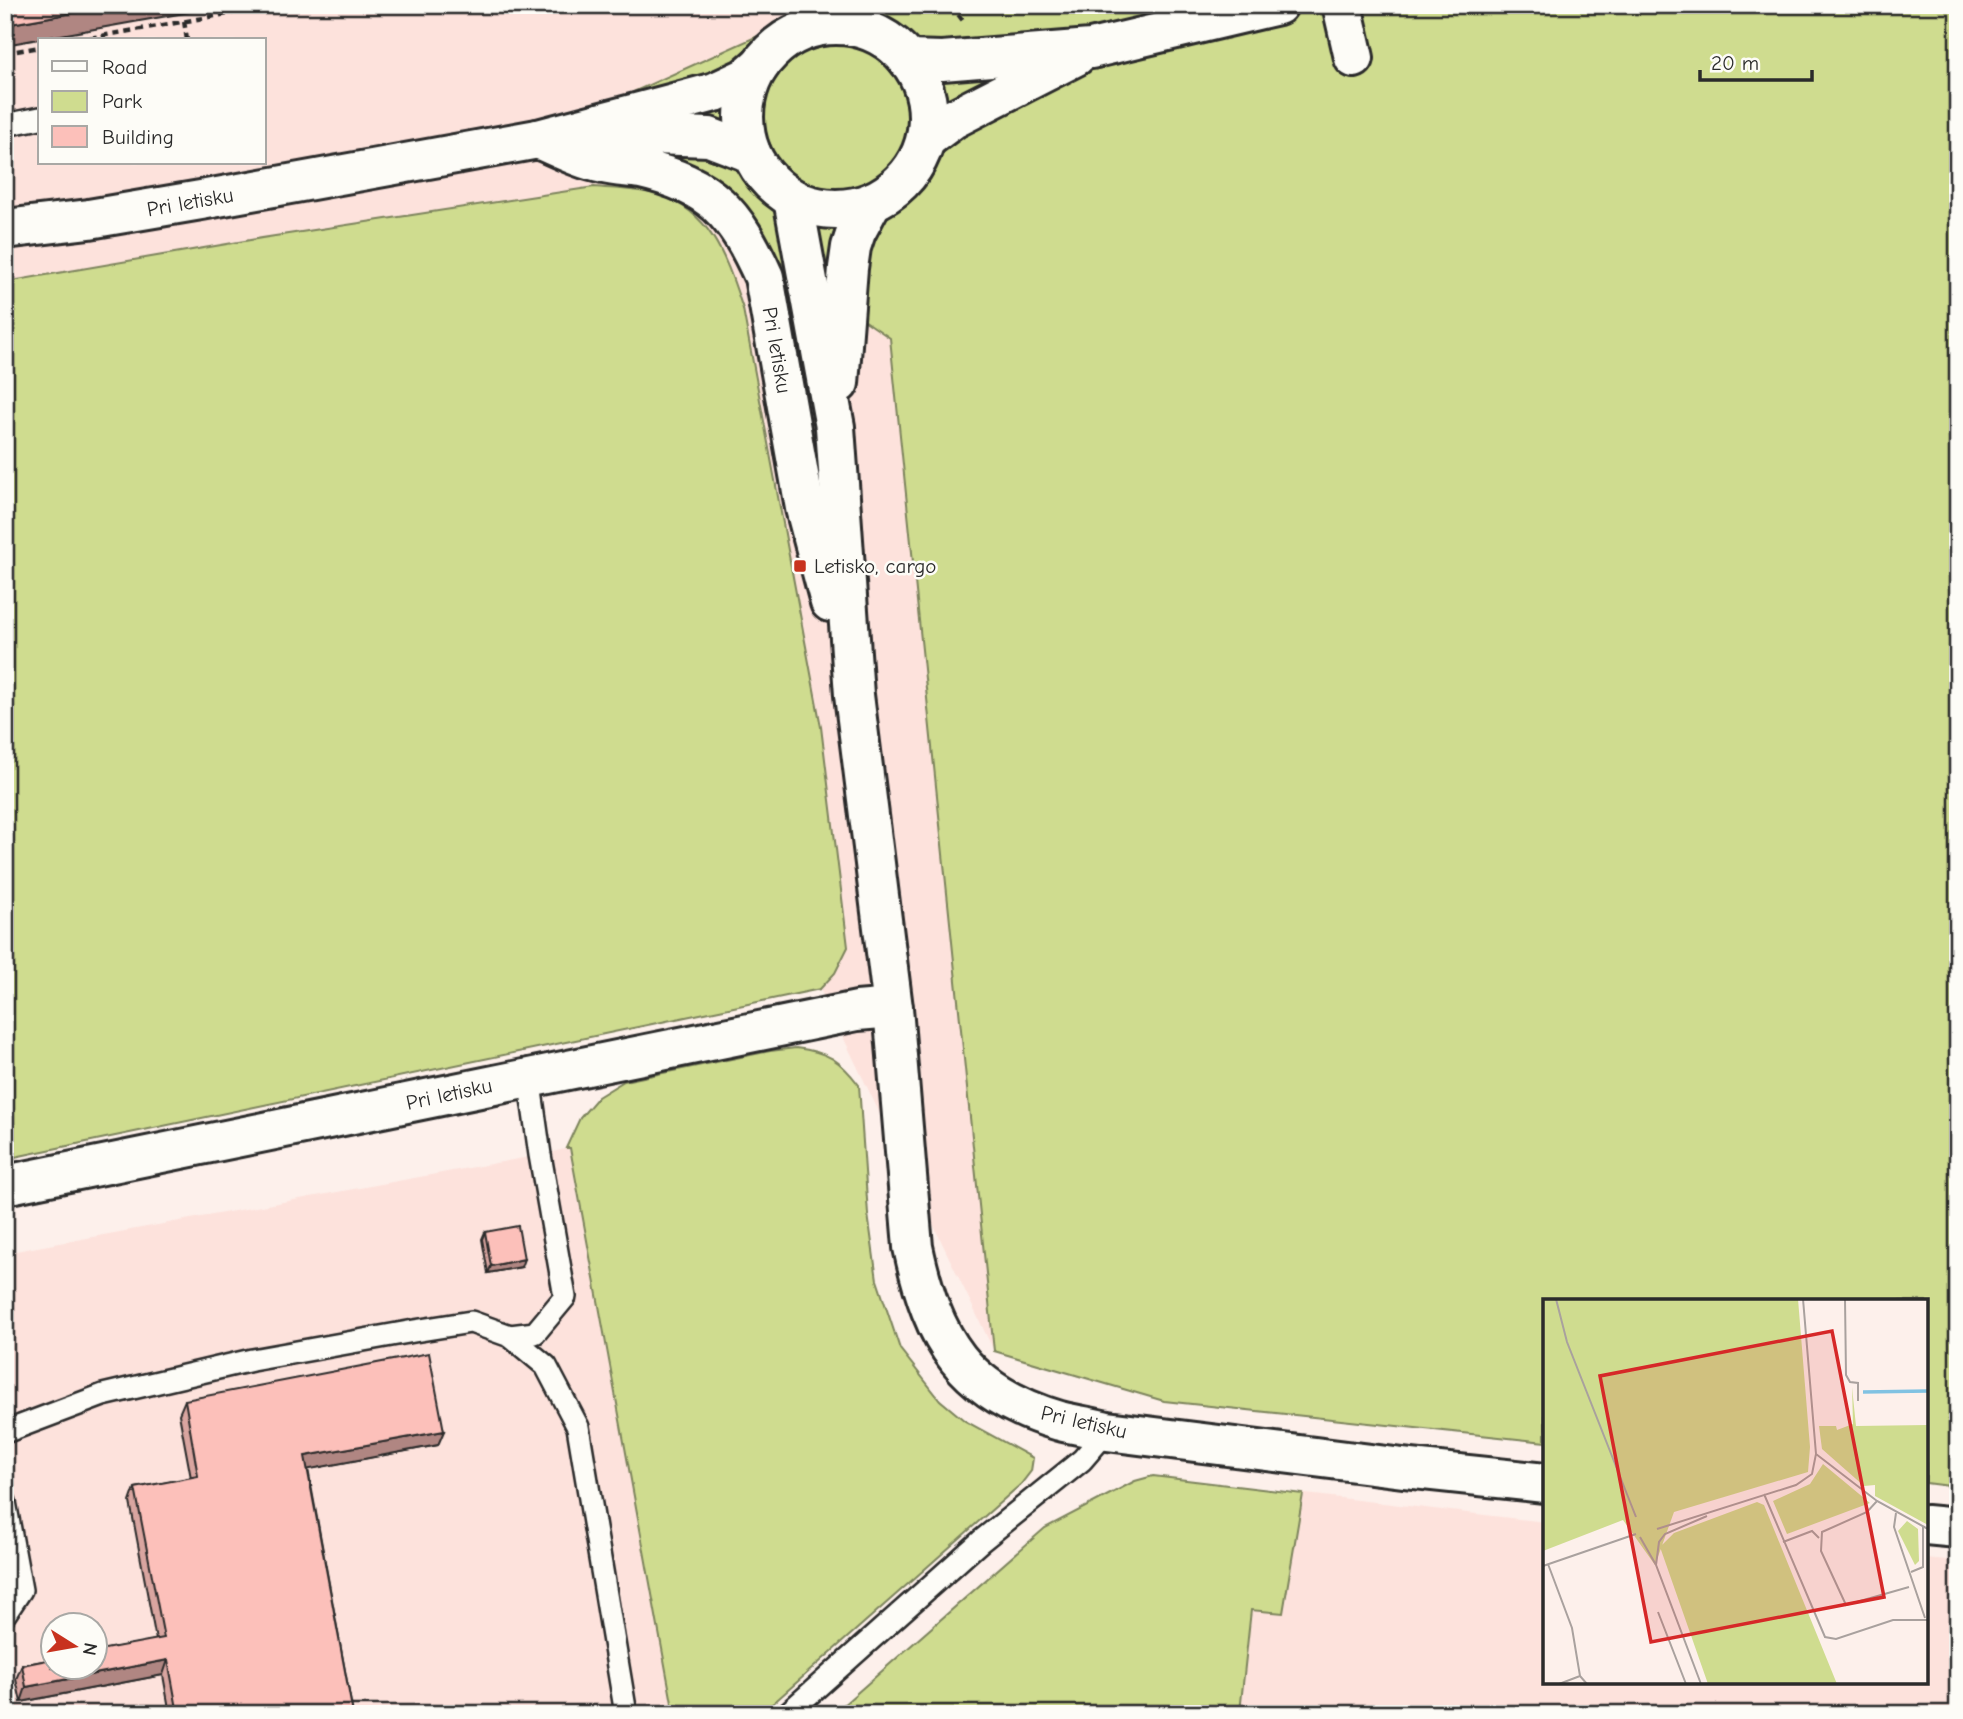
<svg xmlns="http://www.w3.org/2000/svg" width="1963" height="1719" font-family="'Comic Neue',sans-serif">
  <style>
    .built { fill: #fde2dc; fill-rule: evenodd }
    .green { fill: #cfdc8f; stroke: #7d845d; stroke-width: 2 }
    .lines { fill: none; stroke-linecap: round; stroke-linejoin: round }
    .lane-casing { stroke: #2b2b2b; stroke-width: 26 }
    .street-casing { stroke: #2b2b2b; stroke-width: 44 }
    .path { stroke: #2b2b2b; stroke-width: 4.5; stroke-dasharray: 7 5; stroke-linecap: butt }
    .lane { stroke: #fdfcf7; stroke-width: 21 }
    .street { stroke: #fdfcf7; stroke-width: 38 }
    .wall { fill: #d9a5a0; stroke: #2b2b2b; stroke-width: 2 }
    .shaded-wall { fill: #b08682; stroke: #2b2b2b; stroke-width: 2 }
    .building { fill: #fcc0ba; stroke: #2b2b2b; stroke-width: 2 }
    .poi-dot { fill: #c8321e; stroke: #fdfcf7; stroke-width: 2.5 }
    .labels { text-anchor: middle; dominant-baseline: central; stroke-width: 5; stroke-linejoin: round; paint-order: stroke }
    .street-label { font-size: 21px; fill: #2b2b2b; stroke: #fdfcf7 }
    .poi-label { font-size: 21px; fill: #2b2b2b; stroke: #fdfcf7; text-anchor: start }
    .inset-river { fill: none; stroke: #81c2e2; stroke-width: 3.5 }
    .inset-road { fill: none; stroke: #a9a19e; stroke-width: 2 }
    .view { fill: #d62828; fill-opacity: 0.15; stroke: #d62828; stroke-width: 3.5 }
    .inset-edge { fill: none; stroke: #2b2b2b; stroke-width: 3.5 }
  </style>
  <rect width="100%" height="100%" fill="#fdf0eb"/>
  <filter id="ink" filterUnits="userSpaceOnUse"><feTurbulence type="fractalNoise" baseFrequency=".0143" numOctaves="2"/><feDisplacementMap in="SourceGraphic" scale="14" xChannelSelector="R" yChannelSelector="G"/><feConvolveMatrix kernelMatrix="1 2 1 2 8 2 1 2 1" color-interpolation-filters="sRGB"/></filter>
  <g filter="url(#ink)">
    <!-- built -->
    <g class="built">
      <path d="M 5,5 L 827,5 L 545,131 L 693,202 L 890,338 L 994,1351 L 820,989 L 5,1159 ZM 40,40 L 264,40 L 264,163 L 40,163 Z"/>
      <path d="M 569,1148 L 674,1714 L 5,1714 L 5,1253 L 540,1155 ZM 52,1624 L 94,1624 L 94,1666 L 52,1666 Z"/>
      <path d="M 1153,1476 L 1545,1522 L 1545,1682 L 1926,1682 L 1926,1558 L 1958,1561 L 1958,1714 L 833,1714 L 1045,1528 L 1135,1481 Z"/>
    </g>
    <!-- green -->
    <g class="green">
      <path d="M 827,5 L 1958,5 L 1958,1487 L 1926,1483 L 1926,1301 L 1545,1301 L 1545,1442 L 1164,1401 L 994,1351 L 890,338 L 693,202 L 544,132 Z"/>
      <path d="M 594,187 C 615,189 638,189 659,195 C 713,212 727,262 743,309 L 821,727 L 848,947 L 835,973 L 820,989 L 5,1159 L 5,282 L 262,238 Z"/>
      <path d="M 796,1048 C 828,1052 840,1060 859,1085 L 868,1214 L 877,1280 L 900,1349 L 940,1400 L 965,1421 L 1033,1458 L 1031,1471 L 1021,1484 L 761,1714 L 674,1714 L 570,1148 L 566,1148 L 580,1118 L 598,1097 L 624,1081 L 770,1051 Z"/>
      <path d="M 1153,1476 L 1303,1494 L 1283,1613 L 1251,1610 L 1240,1712 L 1252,1714 L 833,1714 L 1045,1528 L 1135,1481 Z"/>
    </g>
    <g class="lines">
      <!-- lane casing -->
      <g class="lane-casing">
        <g id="lane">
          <path d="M 5,125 L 40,118"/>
          <path d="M 510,1336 L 535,1333 L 565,1297 L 540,1155 L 529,1077"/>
          <path d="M 5,1432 L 103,1395 L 252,1360 L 414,1331 L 471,1322 L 510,1336 L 546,1366 L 578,1427 L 626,1714"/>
          <path d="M 5,1502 L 21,1590 L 5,1614"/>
          <path d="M 787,1714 L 981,1541 L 1082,1460 L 1107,1431"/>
        </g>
      </g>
      <!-- street casing -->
      <g class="street-casing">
        <g id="street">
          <path d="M 1342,5 L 1354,58"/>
          <circle cx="836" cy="117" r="92"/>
          <path d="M 908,60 L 942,61 L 1091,49 L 1278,5"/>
          <path d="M 607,135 L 627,134 L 709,137 L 751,153"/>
          <path d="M 538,139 C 559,148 582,160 604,164 C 616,167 629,167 641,169 C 712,185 735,213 764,277 L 805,508 L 830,602"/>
          <path d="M 926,139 L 953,119 L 1076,56"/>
          <path d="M 793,199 L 835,427 L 854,695 L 893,1008 L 913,1247 C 933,1341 964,1393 1060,1421 C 1075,1425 1092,1427 1107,1431 L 1403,1468 L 1545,1483"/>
          <path d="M 5,229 L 89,219 L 201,200 L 538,139 L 715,92 L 745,78 L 760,65"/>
          <path d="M 839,383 L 848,268 L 851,247 L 856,232 L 872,202"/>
          <path d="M 5,1185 L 857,1011 L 893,1008"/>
          <path d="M 1926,1525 L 1958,1528"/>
        </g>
      </g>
      <!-- path -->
      <g class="path">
        <path d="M 951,5 L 964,22"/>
        <path d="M 184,21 L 187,40"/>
        <path d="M 78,40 L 238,12"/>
        <path d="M 5,53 L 40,47"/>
      </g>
      <!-- lane -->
      <use href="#lane" class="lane"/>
      <!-- street -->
      <use href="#street" class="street"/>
    </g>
    <!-- wall -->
    <g class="wall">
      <path d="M 485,1232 L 521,1267 L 488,1273 L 482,1239 Z"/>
      <path d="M 185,1400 L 438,1445 L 308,1469 L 353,1714 L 170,1714 L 163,1675 L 21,1702 L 16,1679 L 22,1665 L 156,1640 L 130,1502 L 135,1488 L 191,1478 L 179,1414 Z"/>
    </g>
    <!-- shaded-wall -->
    <g class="shaded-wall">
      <path d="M 118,5 L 229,5 L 5,45 L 5,25 Z"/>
      <path d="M 524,1259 L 521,1267 L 488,1273 L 491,1266 Z"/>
      <path d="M 444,1431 L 438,1445 L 300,1471 L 305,1456 Z"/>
      <path d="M 168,1660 L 163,1675 L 21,1702 L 26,1687 Z"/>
    </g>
    <!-- building -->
    <g class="building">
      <path d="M 5,5 L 118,5 L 5,25 Z"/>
      <path d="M 518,1226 L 524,1259 L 491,1266 L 485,1232 Z"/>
      <path d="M 429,1353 L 444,1431 L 305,1456 L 353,1714 L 178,1714 L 168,1660 L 26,1687 L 22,1665 L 52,1659 L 52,1667 L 94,1667 L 94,1651 L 164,1638 L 135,1488 L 198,1476 L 185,1400 Z"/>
    </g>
  </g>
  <!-- markers -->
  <rect class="poi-dot" x="793" y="559" width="14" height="14" rx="3.5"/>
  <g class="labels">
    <!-- street labels -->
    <g class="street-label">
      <text transform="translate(190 202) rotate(-10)">Pri letisku</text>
      <text transform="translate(777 350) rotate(80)">Pri letisku</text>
      <text transform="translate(449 1094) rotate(-12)">Pri letisku</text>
      <text transform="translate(1084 1422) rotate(13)">Pri letisku</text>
    </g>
    <!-- poi labels -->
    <g class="poi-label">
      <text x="814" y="566">Letisko, cargo</text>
    </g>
  </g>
  <!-- overview -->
  <g transform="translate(1543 1299)">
    <rect width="385" height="385" fill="#fdf0eb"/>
    <path d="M 0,0 L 255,0 L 267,148 L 265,173 L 131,213 L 112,266 L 80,221 L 0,252 ZM 309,88 L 313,127 L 385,126 L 385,226 L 332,197 L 332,186 L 321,187 L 279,150 L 276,127 L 293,127 L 294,131 L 310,125 ZM 280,165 L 327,204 L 244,235 L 230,202 L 267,185 ZM 214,203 L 221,206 L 294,385 L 165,385 L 117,248 L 131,234 ZM 364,222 L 375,230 L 376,262 L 372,266 L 355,232 Z" fill="#cfdc8f"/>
    <path class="inset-river" d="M 320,93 L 385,92"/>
    <path class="inset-road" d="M 13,0 L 24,43 L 93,218M 302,0 L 303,76 L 307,83 L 315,84 L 315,102M 273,155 L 334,202 L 385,230M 221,195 L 282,338 L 293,340 L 350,321 L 385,321M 334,202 L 324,213 L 279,233 L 278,252 L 303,306 L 366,288M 353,214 L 351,228 L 382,319M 114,230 L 253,186 L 269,175 L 273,155 L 260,0M 97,238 L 113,266 L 158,385M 240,243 L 269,232 L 276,239M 5,265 L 29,329 L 37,377 L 44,385M 113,266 L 116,243 L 122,235 L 164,217M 0,267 L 93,235M 368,273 L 380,268 L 380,227M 115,313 L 143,385M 16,385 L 37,377"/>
    <path class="view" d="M 289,32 L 341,298 L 108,343 L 57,77 Z"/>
    <rect width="385" height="385" class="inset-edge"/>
  </g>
  <!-- margin -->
  <rect width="1963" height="1719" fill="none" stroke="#fdfcf7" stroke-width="28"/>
  <rect x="14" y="14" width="1935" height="1691" fill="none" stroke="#2b2b2b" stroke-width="2.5" filter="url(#ink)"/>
  <!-- legend -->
  <rect x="38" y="38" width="228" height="126" fill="#fdfcf7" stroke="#a9a8a5" stroke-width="2"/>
  <rect x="52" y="61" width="35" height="10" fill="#fdfcf7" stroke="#a9a8a5" stroke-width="2"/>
  <text x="102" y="74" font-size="21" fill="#2b2b2b">Road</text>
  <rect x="52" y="91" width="35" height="21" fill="#cfdc8f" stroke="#a9a8a5" stroke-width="2"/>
  <text x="102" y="108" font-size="21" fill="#2b2b2b">Park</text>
  <rect x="52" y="126" width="35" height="21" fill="#fcc0ba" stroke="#a9a8a5" stroke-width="2"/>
  <text x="102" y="144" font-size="21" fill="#2b2b2b">Building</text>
  <!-- north arrow -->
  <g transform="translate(74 1646) rotate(101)"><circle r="33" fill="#fdfcf7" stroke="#a9a8a5" stroke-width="2"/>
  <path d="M0-5L12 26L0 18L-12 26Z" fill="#c8321e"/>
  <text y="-10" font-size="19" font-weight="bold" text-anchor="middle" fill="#2b2b2b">N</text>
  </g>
  <!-- scale -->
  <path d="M1700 70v10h112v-10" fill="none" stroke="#2b2b2b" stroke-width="3.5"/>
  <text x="1711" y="70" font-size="21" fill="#2b2b2b" stroke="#fdfcf7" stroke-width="5" paint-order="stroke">20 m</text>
</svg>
